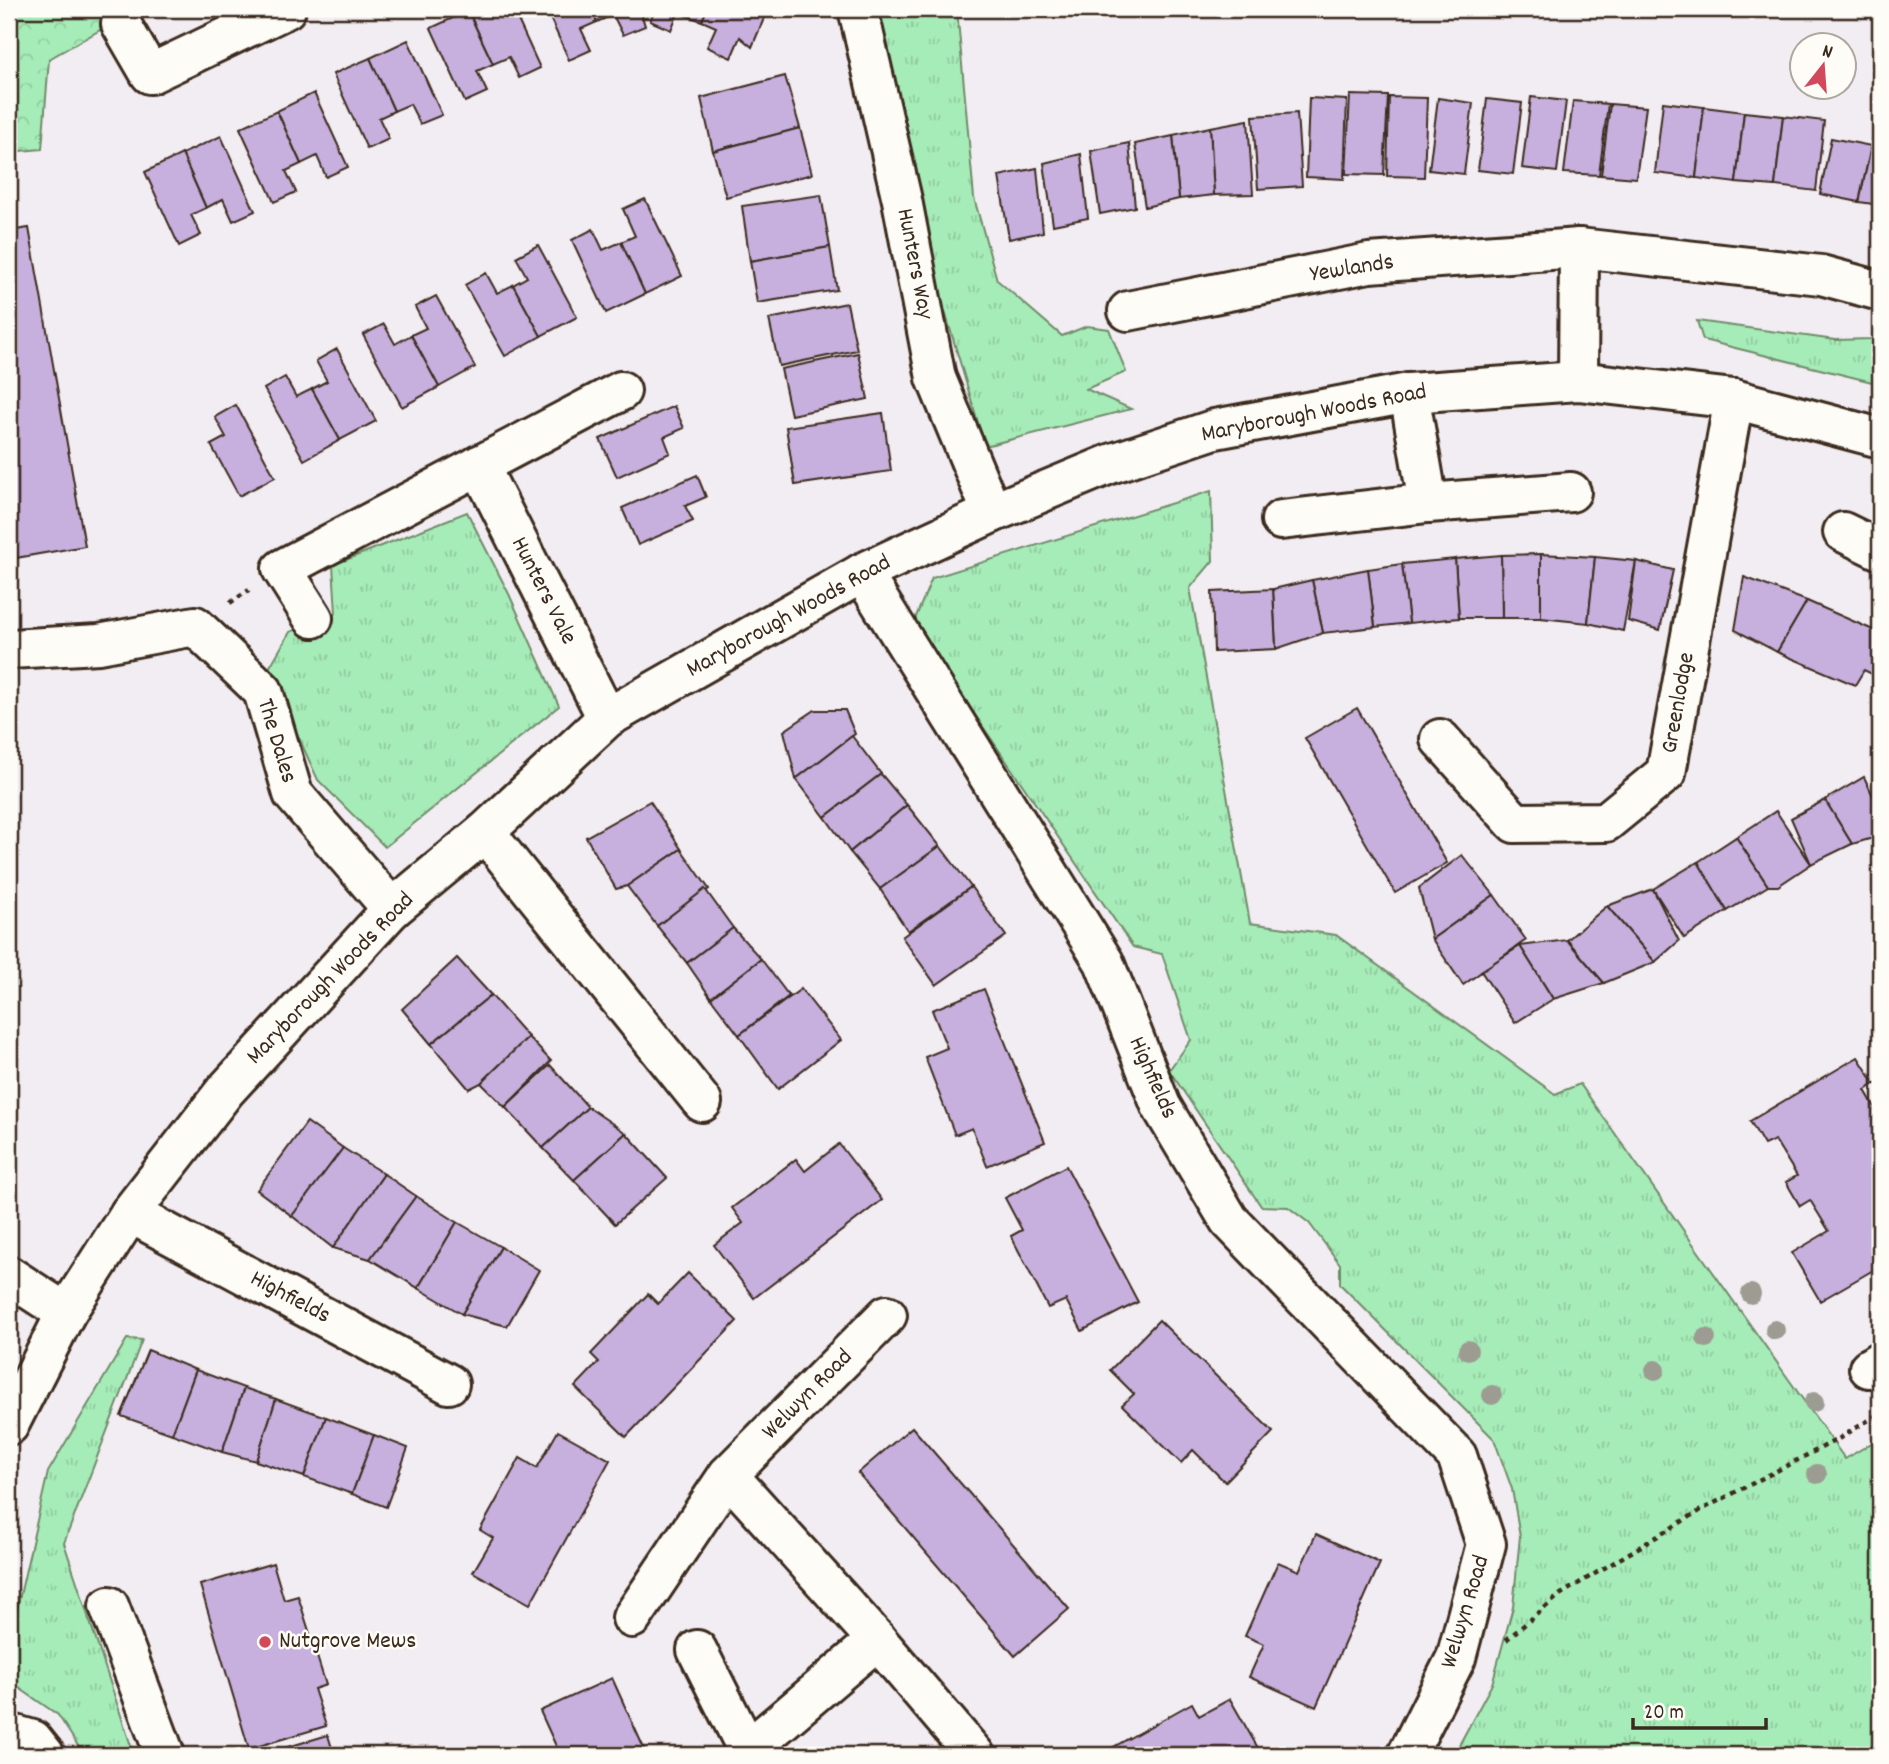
<svg xmlns="http://www.w3.org/2000/svg" width="1889" height="1764" font-family="Dekko,sans-serif">
  <style>
    .grass { fill: url(#grass-tufts); stroke: #708b6b; stroke-width: 2 }
    .forest { fill: url(#forest-crowns); stroke: #708b6b; stroke-width: 2 }
    .building { fill: #c7afde; stroke: #3b2a1e; stroke-width: 2 }
    .lines { fill: none; stroke-linecap: round; stroke-linejoin: round }
    .minor-casing { stroke: #3b2a1e; stroke-width: 44 }
    .tertiary-casing { stroke: #3b2a1e; stroke-width: 44 }
    .path { stroke: #3b2a1e; stroke-width: 4.5; stroke-dasharray: 5 5; stroke-linecap: butt }
    .minor { stroke: #fdfcf7; stroke-width: 38 }
    .tertiary { stroke: #fdfcf7; stroke-width: 38 }
    .tree { fill: #9c9c92 }
    .poi-dot { fill: #d1495b; stroke: #fdfcf7; stroke-width: 2.5 }
    .labels { text-anchor: middle; dominant-baseline: central; stroke-width: 5; stroke-linejoin: round; paint-order: stroke }
    .street-label { font-size: 24px; fill: #3b2a1e; stroke: #fdfcf7 }
    .poi-label { font-size: 24px; fill: #3b2a1e; stroke: #fdfcf7; text-anchor: start }
  </style>
  <defs>
    <pattern id="grass-tufts" width="24" height="20" patternUnits="userSpaceOnUse" patternTransform="scale(1.75)"><rect width="24" height="20" fill="#a6ecb8"/><path d="M3 7l-1-3M5 7V3M7 7l1-3M15 17l-1-3M17 17v-4M19 17l1-3" fill="none" stroke="#90cb9e"/></pattern>
    <pattern id="forest-crowns" width="20" height="18" patternUnits="userSpaceOnUse" patternTransform="scale(1.75)"><rect width="20" height="18" fill="#a6ecb8"/><path d="M2 6a3 3 0 1 1 6 0M12 15a3 3 0 1 1 6 0" fill="none" stroke="#90cb9e"/></pattern>
  </defs>
  <rect width="100%" height="100%" fill="#f2edf2"/>
  <filter id="ink" filterUnits="userSpaceOnUse"><feTurbulence type="fractalNoise" baseFrequency=".0143" numOctaves="2"/><feDisplacementMap in="SourceGraphic" scale="14" xChannelSelector="R" yChannelSelector="G"/><feConvolveMatrix kernelMatrix="1 2 1 2 8 2 1 2 1" color-interpolation-filters="sRGB"/></filter>
  <g filter="url(#ink)">
    <!-- grass -->
    <g class="grass">
      <path d="M 875,9 L 957,9 L 974,198 L 997,280 L 1062,336 L 1087,326 L 1109,329 L 1126,372 L 1086,389 L 1131,409 L 985,446 L 923,238 Z"/>
      <path d="M 1697,321 L 1835,340 L 1872,339 L 1880,326 L 1880,384 L 1703,340 Z"/>
      <path d="M 1211,491 L 1213,561 L 1190,588 L 1250,923 L 1336,935 L 1555,1094 L 1580,1084 L 1845,1459 L 1880,1438 L 1880,1755 L 1462,1755 L 1457,1749 L 1492,1684 L 1513,1607 L 1520,1536 L 1512,1489 L 1494,1439 L 1340,1284 L 1340,1264 L 1309,1223 L 1288,1207 L 1261,1206 L 1169,1070 L 1191,1040 L 1162,954 L 1133,947 L 913,624 L 932,578 Z"/>
      <path d="M 467,512 L 509,594 L 559,706 L 385,847 L 318,780 L 268,670 L 290,632 L 336,613 L 333,565 Z"/>
      <path d="M 127,1339 L 142,1340 L 64,1543 L 134,1755 L 84,1755 L 58,1715 L 9,1681 L 9,1644 L 48,1472 Z"/>
    </g>
    <!-- forest -->
    <path class="forest" d="M 9,9 L 137,9 L 49,59 L 42,149 L 9,152 Z"/>
    <!-- building -->
    <g class="building">
      <path d="M 473,9 L 513,9 L 540,68 L 519,78 L 509,57 L 493,64 L 468,11 Z"/>
      <path d="M 546,9 L 590,9 L 597,22 L 581,29 L 591,50 L 569,60 Z"/>
      <path d="M 590,9 L 640,9 L 645,26 L 623,35 L 613,15 L 597,22 Z"/>
      <path d="M 655,9 L 707,9 L 702,21 L 678,13 L 671,30 L 650,21 Z"/>
      <path d="M 707,9 L 768,9 L 752,47 L 740,37 L 731,58 L 707,47 L 716,27 L 702,21 Z"/>
      <path d="M 468,11 L 493,64 L 477,71 L 487,92 L 465,102 L 431,28 Z"/>
      <path d="M 408,40 L 442,115 L 420,124 L 410,104 L 394,111 L 370,58 Z"/>
      <path d="M 370,58 L 394,111 L 379,118 L 389,139 L 367,149 L 333,74 Z"/>
      <path d="M 785,76 L 800,128 L 713,151 L 701,98 Z"/>
      <path d="M 314,93 L 348,167 L 326,177 L 317,156 L 301,164 L 277,111 Z"/>
      <path d="M 1350,95 L 1388,96 L 1384,175 L 1346,174 Z"/>
      <path d="M 1389,97 L 1427,98 L 1424,177 L 1387,176 Z"/>
      <path d="M 1531,97 L 1566,101 L 1557,172 L 1522,168 Z"/>
      <path d="M 1309,98 L 1347,100 L 1344,179 L 1306,177 Z"/>
      <path d="M 1438,98 L 1473,103 L 1464,174 L 1429,170 Z"/>
      <path d="M 1487,99 L 1522,103 L 1513,174 L 1478,170 Z"/>
      <path d="M 1573,101 L 1608,104 L 1599,175 L 1564,173 Z"/>
      <path d="M 1663,102 L 1704,107 L 1696,178 L 1655,173 Z"/>
      <path d="M 1610,104 L 1646,107 L 1636,178 L 1601,175 Z"/>
      <path d="M 1704,107 L 1744,112 L 1736,183 L 1696,178 Z"/>
      <path d="M 277,111 L 301,164 L 286,171 L 296,192 L 274,202 L 240,128 Z"/>
      <path d="M 1744,112 L 1783,116 L 1775,186 L 1736,183 Z"/>
      <path d="M 1297,113 L 1302,186 L 1258,189 L 1253,116 Z"/>
      <path d="M 1783,116 L 1824,121 L 1816,191 L 1775,186 Z"/>
      <path d="M 1248,120 L 1253,194 L 1214,195 L 1210,127 Z"/>
      <path d="M 1210,127 L 1214,195 L 1179,199 L 1173,135 Z"/>
      <path d="M 800,128 L 812,174 L 726,197 L 713,151 Z"/>
      <path d="M 221,136 L 255,211 L 233,221 L 223,199 L 206,208 L 182,154 Z"/>
      <path d="M 1173,136 L 1179,199 L 1145,207 L 1135,144 Z"/>
      <path d="M 1873,136 L 1880,138 L 1880,205 L 1859,202 Z"/>
      <path d="M 1831,138 L 1871,146 L 1859,202 L 1820,194 Z"/>
      <path d="M 1129,143 L 1135,207 L 1100,214 L 1091,151 Z"/>
      <path d="M 182,154 L 206,208 L 191,215 L 201,235 L 179,246 L 145,172 Z"/>
      <path d="M 1081,154 L 1088,218 L 1053,225 L 1044,163 Z"/>
      <path d="M 1037,168 L 1043,232 L 1009,239 L 999,176 Z"/>
      <path d="M 821,195 L 830,247 L 750,261 L 742,206 Z"/>
      <path d="M 645,199 L 682,276 L 645,294 L 621,242 L 635,236 L 623,209 Z"/>
      <path d="M 29,228 L 85,546 L 16,558 L 9,515 L 9,231 Z"/>
      <path d="M 593,229 L 603,250 L 621,242 L 645,294 L 606,313 L 572,240 Z"/>
      <path d="M 538,245 L 577,317 L 541,336 L 513,285 L 527,277 L 516,257 Z"/>
      <path d="M 830,247 L 837,290 L 757,303 L 750,261 Z"/>
      <path d="M 486,273 L 497,293 L 513,285 L 541,336 L 505,356 L 465,285 Z"/>
      <path d="M 436,296 L 475,367 L 439,387 L 411,335 L 426,328 L 415,307 Z"/>
      <path d="M 847,303 L 857,350 L 779,366 L 769,319 Z"/>
      <path d="M 384,324 L 395,344 L 411,335 L 439,387 L 402,407 L 363,335 Z"/>
      <path d="M 337,349 L 376,421 L 340,440 L 312,389 L 327,381 L 316,361 Z"/>
      <path d="M 858,353 L 868,399 L 791,415 L 781,369 Z"/>
      <path d="M 285,377 L 296,397 L 312,389 L 340,440 L 304,460 L 264,389 Z"/>
      <path d="M 236,405 L 275,477 L 239,496 L 211,445 L 226,437 L 215,417 Z"/>
      <path d="M 674,406 L 684,428 L 664,437 L 670,453 L 617,477 L 600,439 Z"/>
      <path d="M 883,413 L 891,471 L 795,485 L 786,427 Z"/>
      <path d="M 697,475 L 706,497 L 685,506 L 693,521 L 638,545 L 622,508 Z"/>
      <path d="M 1541,554 L 1541,618 L 1502,618 L 1501,555 Z"/>
      <path d="M 1541,554 L 1595,557 L 1588,623 L 1541,618 Z"/>
      <path d="M 1501,555 L 1502,618 L 1459,618 L 1455,559 Z"/>
      <path d="M 1595,557 L 1636,561 L 1623,631 L 1588,623 Z"/>
      <path d="M 1455,559 L 1459,618 L 1409,623 L 1402,564 Z"/>
      <path d="M 1636,561 L 1673,570 L 1660,630 L 1628,621 Z"/>
      <path d="M 1402,564 L 1409,623 L 1375,627 L 1368,569 Z"/>
      <path d="M 1368,569 L 1375,627 L 1323,633 L 1312,580 Z"/>
      <path d="M 1744,577 L 1807,601 L 1777,652 L 1735,630 Z"/>
      <path d="M 1312,580 L 1323,633 L 1276,649 L 1273,589 Z"/>
      <path d="M 1273,589 L 1276,649 L 1214,652 L 1212,592 Z"/>
      <path d="M 1807,601 L 1880,633 L 1880,678 L 1864,670 L 1855,685 L 1777,652 Z"/>
      <path d="M 1357,708 L 1447,863 L 1395,893 L 1305,738 Z"/>
      <path d="M 815,710 L 845,710 L 855,734 L 796,779 L 784,731 Z"/>
      <path d="M 852,736 L 881,774 L 825,817 L 796,779 Z"/>
      <path d="M 881,774 L 907,805 L 850,852 L 825,817 Z"/>
      <path d="M 1864,777 L 1880,810 L 1880,836 L 1852,844 L 1825,800 Z"/>
      <path d="M 1825,800 L 1852,844 L 1811,864 L 1791,818 Z"/>
      <path d="M 650,801 L 681,849 L 627,886 L 616,889 L 586,837 Z"/>
      <path d="M 907,805 L 940,846 L 880,889 L 850,852 Z"/>
      <path d="M 1776,811 L 1811,864 L 1778,886 L 1768,886 L 1736,837 Z"/>
      <path d="M 1736,837 L 1768,886 L 1727,911 L 1698,862 Z"/>
      <path d="M 940,846 L 971,887 L 908,931 L 880,889 Z"/>
      <path d="M 681,849 L 709,889 L 657,926 L 627,886 Z"/>
      <path d="M 1462,855 L 1494,895 L 1432,939 L 1419,888 Z"/>
      <path d="M 1698,862 L 1727,911 L 1684,938 L 1653,889 Z"/>
      <path d="M 971,887 L 1006,936 L 936,985 L 902,937 Z"/>
      <path d="M 705,889 L 733,928 L 687,963 L 657,926 Z"/>
      <path d="M 1653,889 L 1679,941 L 1655,962 L 1607,906 Z"/>
      <path d="M 1494,895 L 1526,940 L 1463,985 L 1432,939 Z"/>
      <path d="M 1607,906 L 1655,962 L 1604,983 L 1567,940 Z"/>
      <path d="M 733,928 L 761,959 L 711,998 L 687,963 Z"/>
      <path d="M 1567,940 L 1604,983 L 1553,999 L 1520,946 Z"/>
      <path d="M 1520,946 L 1553,999 L 1515,1023 L 1481,971 Z"/>
      <path d="M 457,958 L 491,995 L 431,1044 L 402,1009 Z"/>
      <path d="M 761,959 L 789,996 L 739,1035 L 711,998 Z"/>
      <path d="M 801,989 L 841,1040 L 778,1089 L 739,1035 Z"/>
      <path d="M 984,989 L 1045,1142 L 987,1166 L 972,1128 L 955,1135 L 925,1057 L 947,1048 L 932,1010 Z"/>
      <path d="M 491,995 L 528,1037 L 481,1083 L 469,1089 L 431,1044 Z"/>
      <path d="M 528,1037 L 551,1061 L 505,1107 L 481,1083 Z"/>
      <path d="M 1858,1057 L 1875,1084 L 1865,1090 L 1880,1116 L 1880,1277 L 1875,1269 L 1820,1301 L 1792,1253 L 1829,1231 L 1810,1200 L 1800,1206 L 1786,1182 L 1797,1176 L 1775,1140 L 1764,1145 L 1750,1121 Z"/>
      <path d="M 550,1065 L 588,1107 L 543,1148 L 505,1107 Z"/>
      <path d="M 588,1107 L 626,1133 L 574,1180 L 543,1148 Z"/>
      <path d="M 307,1122 L 343,1148 L 292,1216 L 257,1190 Z"/>
      <path d="M 626,1133 L 667,1178 L 615,1224 L 574,1180 Z"/>
      <path d="M 839,1144 L 882,1200 L 754,1298 L 714,1245 L 743,1223 L 732,1208 L 796,1159 L 805,1171 Z"/>
      <path d="M 343,1148 L 384,1174 L 333,1248 L 292,1216 Z"/>
      <path d="M 1066,1166 L 1138,1302 L 1082,1331 L 1066,1300 L 1048,1308 L 1011,1236 L 1022,1230 L 1005,1198 Z"/>
      <path d="M 384,1174 L 416,1196 L 370,1259 L 333,1248 Z"/>
      <path d="M 416,1196 L 457,1222 L 418,1288 L 370,1259 Z"/>
      <path d="M 457,1222 L 501,1247 L 462,1314 L 418,1288 Z"/>
      <path d="M 501,1247 L 539,1270 L 507,1326 L 462,1314 Z"/>
      <path d="M 688,1273 L 737,1321 L 626,1437 L 575,1387 L 599,1362 L 591,1354 L 648,1294 L 658,1304 Z"/>
      <path d="M 1159,1320 L 1273,1432 L 1225,1482 L 1193,1450 L 1181,1463 L 1122,1405 L 1134,1394 L 1110,1370 Z"/>
      <path d="M 148,1350 L 196,1370 L 172,1434 L 121,1416 Z"/>
      <path d="M 196,1370 L 244,1388 L 222,1452 L 172,1434 Z"/>
      <path d="M 244,1388 L 276,1399 L 256,1461 L 222,1452 Z"/>
      <path d="M 276,1399 L 326,1417 L 304,1477 L 256,1461 Z"/>
      <path d="M 326,1417 L 374,1435 L 352,1494 L 304,1477 Z"/>
      <path d="M 912,1427 L 1069,1609 L 1015,1656 L 858,1473 Z"/>
      <path d="M 558,1431 L 610,1460 L 530,1604 L 473,1572 L 493,1538 L 480,1530 L 520,1458 L 537,1468 Z"/>
      <path d="M 374,1435 L 408,1448 L 386,1507 L 352,1494 Z"/>
      <path d="M 1316,1534 L 1380,1563 L 1316,1707 L 1249,1677 L 1264,1644 L 1245,1636 L 1278,1562 L 1299,1571 Z"/>
      <path d="M 273,1563 L 284,1600 L 298,1596 L 326,1685 L 314,1689 L 326,1726 L 249,1749 L 200,1585 Z"/>
      <path d="M 612,1678 L 647,1755 L 560,1755 L 540,1711 Z"/>
      <path d="M 1230,1699 L 1262,1755 L 1101,1754 L 1192,1703 L 1199,1716 Z"/>
      <path d="M 328,1735 L 334,1755 L 261,1755 Z"/>
    </g>
    <g class="lines">
      <!-- minor casing -->
      <g class="minor-casing">
        <g id="minor">
          <path d="M 858,9 L 902,200 L 936,378 L 992,513"/>
          <path d="M 121,24 L 150,74 L 286,9"/>
          <path d="M 1128,311 L 1369,263 L 1579,248 L 1821,275 L 1880,291"/>
          <path d="M 1578,381 L 1579,248"/>
          <path d="M 1409,393 L 1428,503"/>
          <path d="M 479,465 L 607,718"/>
          <path d="M 1281,520 L 1428,503 L 1571,492"/>
          <path d="M 1843,532 L 1880,550"/>
          <path d="M 862,573 L 1104,962 L 1161,1106 L 1229,1220 L 1457,1456 L 1486,1544 L 1456,1658 L 1407,1755"/>
          <path d="M 313,618 L 282,569 L 621,391"/>
          <path d="M 9,649 L 99,644 L 195,626 L 263,691 L 293,794 L 392,909"/>
          <path d="M 1440,739 L 1515,823 L 1606,822 L 1666,773 L 1734,399"/>
          <path d="M 485,832 L 702,1102"/>
          <path d="M 130,1213 L 449,1384"/>
          <path d="M 9,1276 L 66,1313"/>
          <path d="M 1869,1368 L 1880,1361"/>
          <path d="M 728,1475 L 877,1640 L 975,1755"/>
          <path d="M 109,1606 L 165,1755"/>
          <path d="M 632,1618 L 728,1475 L 887,1315"/>
          <path d="M 697,1650 L 750,1755"/>
          <path d="M 9,1733 L 33,1740 L 45,1755"/>
          <path d="M 748,1750 L 877,1640"/>
        </g>
      </g>
      <!-- tertiary casing -->
      <g class="tertiary-casing">
        <path id="tertiary" d="M 9,1425 L 66,1313 L 130,1213 L 225,1091 L 392,909 L 485,832 L 607,718 L 862,573 L 992,513 L 1110,464 L 1215,429 L 1409,393 L 1578,381 L 1734,399 L 1880,438"/>
      </g>
      <!-- path -->
      <g class="path">
        <path d="M 230,603 L 249,590"/>
        <path d="M 1506,1640 L 1561,1594 L 1703,1509 L 1840,1438 L 1880,1413"/>
      </g>
      <!-- minor -->
      <use href="#minor" class="minor"/>
      <!-- tertiary -->
      <use href="#tertiary" class="tertiary"/>
    </g>
    <!-- trees -->
    <g class="tree">
      <circle cx="1751" cy="1294" r="10"/>
      <circle cx="1775" cy="1330" r="10"/>
      <circle cx="1706" cy="1338" r="10"/>
      <circle cx="1468" cy="1350" r="10"/>
      <circle cx="1655" cy="1370" r="10"/>
      <circle cx="1492" cy="1395" r="10"/>
      <circle cx="1814" cy="1402" r="10"/>
      <circle cx="1817" cy="1474" r="10"/>
    </g>
  </g>
  <!-- markers -->
  <circle class="poi-dot" cx="265" cy="1642" r="7"/>
  <g class="labels">
    <!-- street labels -->
    <g class="street-label">
      <text transform="translate(914 264) rotate(79)">Hunters Way</text>
      <text transform="translate(1352 269) rotate(-9)">Yewlands</text>
      <text transform="translate(1314 414) rotate(-11)">Maryborough Woods Road</text>
      <text transform="translate(543 591) rotate(63)">Hunters Vale</text>
      <text transform="translate(789 617) rotate(-29)">Maryborough Woods Road</text>
      <text transform="translate(1679 703) rotate(-80)">Greenlodge</text>
      <text transform="translate(276 741) rotate(73)">The Dales</text>
      <text transform="translate(331 979) rotate(-46)">Maryborough Woods Road</text>
      <text transform="translate(1152 1078) rotate(66)">Highfields</text>
      <text transform="translate(290 1298) rotate(28)">Highfields</text>
      <text transform="translate(808 1395) rotate(-45)">Welwyn Road</text>
      <text transform="translate(1466 1612) rotate(-73)">Welwyn Road</text>
    </g>
    <!-- poi labels -->
    <g class="poi-label">
      <text x="279" y="1642">Nutgrove Mews</text>
    </g>
  </g>
  <!-- margin -->
  <rect width="1889" height="1764" fill="none" stroke="#fdfcf7" stroke-width="35"/>
  <rect x="18" y="18" width="1854" height="1729" fill="none" stroke="#3b2a1e" stroke-width="2.5" filter="url(#ink)"/>
  <!-- north arrow -->
  <g transform="translate(1823 66) rotate(17)"><circle r="33" fill="#fdfcf7" stroke="#afa8a0" stroke-width="2"/>
  <path d="M0-5L12 26L0 18L-12 26Z" fill="#d1495b"/>
  <text y="-10" font-size="19" font-weight="bold" text-anchor="middle" fill="#3b2a1e">N</text>
  </g>
  <!-- scale -->
  <path d="M1633 1718v10h133v-10" fill="none" stroke="#3b2a1e" stroke-width="3.5"/>
  <text x="1644" y="1718" font-size="21" fill="#3b2a1e" stroke="#fdfcf7" stroke-width="5" paint-order="stroke">20 m</text>
</svg>
